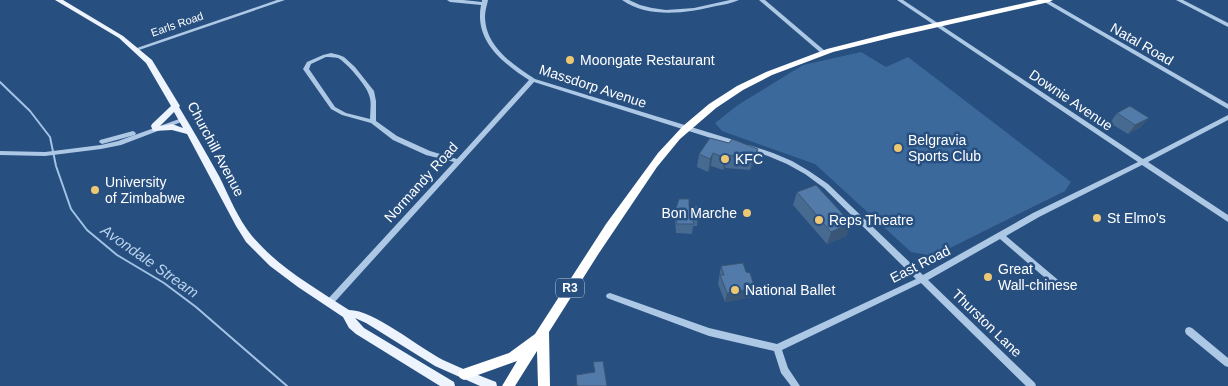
<svg xmlns="http://www.w3.org/2000/svg" width="1228" height="386" font-family="Arial,sans-serif">
  <style>
    .green { fill: #3b699c }
    .lines { fill: none; stroke-linecap: round; stroke-linejoin: round }
    .stream { stroke: #a2c3e6; stroke-width: 2 }
    .minor { fill: #adc8e5; fill-rule: evenodd }
    .major { fill: #eef4fd; fill-rule: evenodd }
    .highway { fill: #fff; fill-rule: evenodd }
    .wall { fill: #476a91 }
    .shaded-wall { fill: #3a5676 }
    .building { fill: #537ba9; stroke: #3a5676 }
    .poi-dot { fill: #eec773; stroke: #274f7f; stroke-width: 2 }
    .labels { text-anchor: middle; dominant-baseline: central; stroke-width: 5; stroke-linejoin: round; paint-order: stroke }
    .far-street-label { font-size: 11px; fill: #fff; stroke: #274f7f }
    .shield { fill: #274f7f; stroke: #becad9; stroke-width: 1 }
    .shield-label { font-size: 12px; font-weight: bold; fill: #fff }
    .street-label { font-size: 14px; fill: #fff; stroke: #274f7f }
    .poi-label { font-size: 14px; fill: #fff; stroke: #274f7f; text-anchor: start }
    .water-label { font-size: 15px; font-style: italic; fill: #b8d2ed; stroke: #274f7f }
  </style>
  <rect width="100%" height="100%" fill="#274f7f"/>
  <!-- green -->
  <path class="green" d="M 861,52 L 886,67 L 908,57 L 1071,182 L 1065,191 L 934,256 L 911,252 L 815,164 L 722,131 L 715,123 L 738,105 L 803,65 Z"/>
  <g class="lines">
    <!-- stream -->
    <path class="stream" d="M 0,82 L 30,111 L 50,137 L 56,166 L 71,209 L 87,230 L 117,255 L 164,283 L 196,307 L 287,386"/>
    <!-- minor -->
    <g class="minor">
      <path d="M 277,0 L 285,0 L 139,50 L 135,50 L 134,49 Z"/>
      <path d="M 447,0 L 463,0 L 482,2 L 482,0 L 488,0 C 487,5 485,11 485,16 C 485,46 512,64 535,79 L 740,142 L 741,144 L 738,146 L 736,146 L 534,82 L 332,305 L 329,306 L 326,305 L 325,303 L 326,301 L 454,162 L 426,155 L 393,140 L 371,123 L 342,115 L 331,109 L 303,69 L 307,62 L 323,55 L 331,53 L 339,55 L 344,57 L 355,67 L 374,91 L 376,101 L 376,121 L 397,136 L 430,151 L 457,159 L 529,80 C 503,63 474,41 481,5 L 450,2 ZM 326,57 C 330,57 333,57 338,58 C 346,62 367,86 369,95 C 372,103 370,111 370,119 L 346,113 L 335,107 L 309,69 L 311,64 Z"/>
      <path d="M 622,0 L 629,0 L 640,5 L 652,8 L 666,10 L 694,8 L 730,0 L 739,0 C 732,3 724,5 716,6 C 687,13 649,19 622,0 Z"/>
      <path d="M 759,0 L 765,0 L 825,51 L 825,53 L 821,53 Z"/>
      <path d="M 897,0 L 903,0 L 1143,159 L 1228,115 L 1228,120 L 1148,162 L 1228,215 L 1228,222 L 1142,165 L 1039,217 L 1006,236 L 1064,285 L 1065,287 L 1064,289 L 1061,290 L 1058,289 L 1000,239 L 928,280 L 1035,383 L 1036,386 L 1026,386 L 921,283 L 782,350 L 788,368 L 800,386 L 791,386 L 781,373 L 774,351 L 709,336 L 607,298 L 606,296 L 607,294 L 610,293 L 709,328 L 777,344 L 916,279 L 824,188 L 805,174 L 787,164 L 768,156 L 747,149 L 746,147 L 747,145 L 749,145 L 773,153 L 792,161 L 809,171 L 828,184 L 923,275 L 1033,213 L 1138,162 Z"/>
      <path d="M 1041,0 L 1048,0 L 1228,104 L 1228,109 Z"/>
      <path d="M 1176,0 L 1183,0 L 1228,23 L 1228,27 Z"/>
      <path d="M 182,118 L 184,119 L 185,120 L 184,121 L 121,145 L 101,149 L 45,156 L 0,155 L 0,151 L 45,152 L 101,145 L 118,141 Z"/>
      <path d="M 133,131 L 136,133 L 135,135 L 102,144 L 99,142 L 100,140 Z"/>
      <path d="M 1189,327 L 1192,328 L 1228,358 L 1228,367 L 1225,366 L 1186,334 L 1185,331 L 1186,328 Z"/>
    </g>
    <!-- major -->
    <path class="major" d="M 55,0 L 63,0 L 123,36 L 152,60 L 180,106 L 179,107 C 193,130 206,153 219,176 C 229,196 238,219 252,236 C 278,267 315,288 349,310 C 374,310 418,347 443,360 C 460,368 478,375 496,382 L 497,386 L 480,386 L 435,366 L 366,323 L 355,318 L 364,328 L 454,382 L 455,386 L 440,386 L 356,334 L 349,328 L 343,317 L 298,287 L 270,266 L 246,242 L 236,226 L 187,134 L 172,130 L 153,131 L 151,126 L 152,124 L 171,106 L 146,63 L 119,38 ZM 174,112 L 183,128 L 172,124 L 160,126 Z"/>
    <!-- highway -->
    <path class="highway" d="M 1038,0 L 1053,0 L 1049,2 L 894,37 L 833,52 L 772,75 L 743,90 L 716,108 L 680,139 L 657,167 L 599,253 L 549,332 L 550,386 L 538,386 L 537,351 L 515,386 L 502,386 L 517,361 L 464,380 L 460,378 L 458,374 L 460,370 L 509,353 L 535,334 L 606,224 L 658,153 L 683,126 L 709,104 L 737,86 L 766,72 L 827,49 L 894,32 Z"/>
  </g>
  <!-- wall -->
  <g class="wall">
    <path d="M 1117,113 L 1141,127 L 1128,134 L 1110,123 Z"/>
    <path d="M 729,143 L 758,149 L 755,162 L 750,170 L 725,168 L 723,170 L 711,166 L 708,172 L 697,167 L 699,154 Z"/>
    <path d="M 797,192 L 851,223 L 846,236 L 827,244 L 793,205 Z"/>
    <path d="M 689,207 L 698,216 L 697,226 L 693,226 L 692,234 L 676,233 L 675,219 L 676,209 Z"/>
    <path d="M 721,266 L 746,272 L 755,288 L 752,297 L 725,302 L 718,284 Z"/>
  </g>
  <!-- shaded-wall -->
  <g class="shaded-wall">
    <path d="M 1149,118 L 1141,127 L 1128,134 L 1135,125 Z"/>
    <path d="M 758,149 L 755,162 L 750,170 L 753,158 Z"/>
    <path d="M 713,153 L 711,166 L 708,172 L 710,159 Z"/>
    <path d="M 727,155 L 725,168 L 723,170 L 725,158 Z"/>
    <path d="M 851,223 L 846,236 L 827,244 L 831,232 Z"/>
    <path d="M 755,288 L 752,297 L 725,302 L 727,293 Z"/>
  </g>
  <!-- building -->
  <g class="building">
    <path d="M 1130,106 L 1149,118 L 1135,125 L 1117,113 Z"/>
    <path d="M 710,138 L 729,143 L 732,139 L 758,149 L 753,158 L 727,155 L 725,158 L 713,153 L 710,159 L 699,154 Z"/>
    <path d="M 816,185 L 851,223 L 831,232 L 797,192 Z"/>
    <path d="M 679,199 L 689,199 L 689,207 L 697,206 L 698,216 L 692,216 L 694,224 L 677,224 L 676,209 Z"/>
    <path d="M 743,263 L 746,272 L 750,273 L 755,288 L 727,293 L 720,275 L 724,275 L 721,266 Z"/>
    <path d="M 603,361 L 607,386 L 573,386 L 577,386 L 576,375 L 595,372 L 593,362 Z"/>
  </g>
  <!-- markers -->
  <g class="poi-dot">
    <circle cx="570" cy="60" r="5"/>
    <circle cx="898" cy="148" r="5"/>
    <circle cx="725" cy="159" r="5"/>
    <circle cx="95" cy="190" r="5"/>
    <circle cx="747" cy="213" r="5"/>
    <circle cx="1097" cy="218" r="5"/>
    <circle cx="819" cy="220" r="5"/>
    <circle cx="988" cy="277" r="5"/>
    <circle cx="735" cy="290" r="5"/>
  </g>
  <g class="labels">
    <!-- far-street labels -->
    <g class="far-street-label">
      <text transform="translate(177 24) rotate(-19)">Earls Road</text>
    </g>
    <!-- shield labels -->
    <rect class="shield" x="556" y="278.5" width="28" height="19" rx="4"/>
    <g class="shield-label">
      <text x="570" y="288">R3</text>
    </g>
    <!-- street labels -->
    <g class="street-label">
      <text transform="translate(1142 44) rotate(30)">Natal Road</text>
      <text transform="translate(593 86) rotate(18)">Massdorp Avenue</text>
      <text transform="translate(1071 100) rotate(34)">Downie Avenue</text>
      <text transform="translate(216 149) rotate(62)">Churchill Avenue</text>
      <text transform="translate(421 182) rotate(-48)">Normandy Road</text>
      <text transform="translate(920 264) rotate(-27)">East Road</text>
      <text transform="translate(987 323) rotate(44)">Thurston Lane</text>
    </g>
    <!-- poi labels -->
    <g class="poi-label">
      <text x="580" y="60">Moongate Restaurant</text>
      <text x="908" y="140">Belgravia<tspan x="908" dy="16">Sports Club</tspan></text>
      <text x="735" y="159">KFC</text>
      <text x="105" y="182">University<tspan x="105" dy="16">of Zimbabwe</tspan></text>
      <text x="737" y="213" text-anchor="end">Bon Marche</text>
      <text x="1107" y="218">St Elmo's</text>
      <text x="829" y="220">Reps Theatre</text>
      <text x="998" y="269">Great<tspan x="998" dy="16">Wall-chinese</tspan></text>
      <text x="745" y="290">National Ballet</text>
    </g>
    <!-- water labels -->
    <g class="water-label">
      <text transform="translate(150 261) rotate(35)">Avondale Stream</text>
    </g>
  </g>
</svg>
